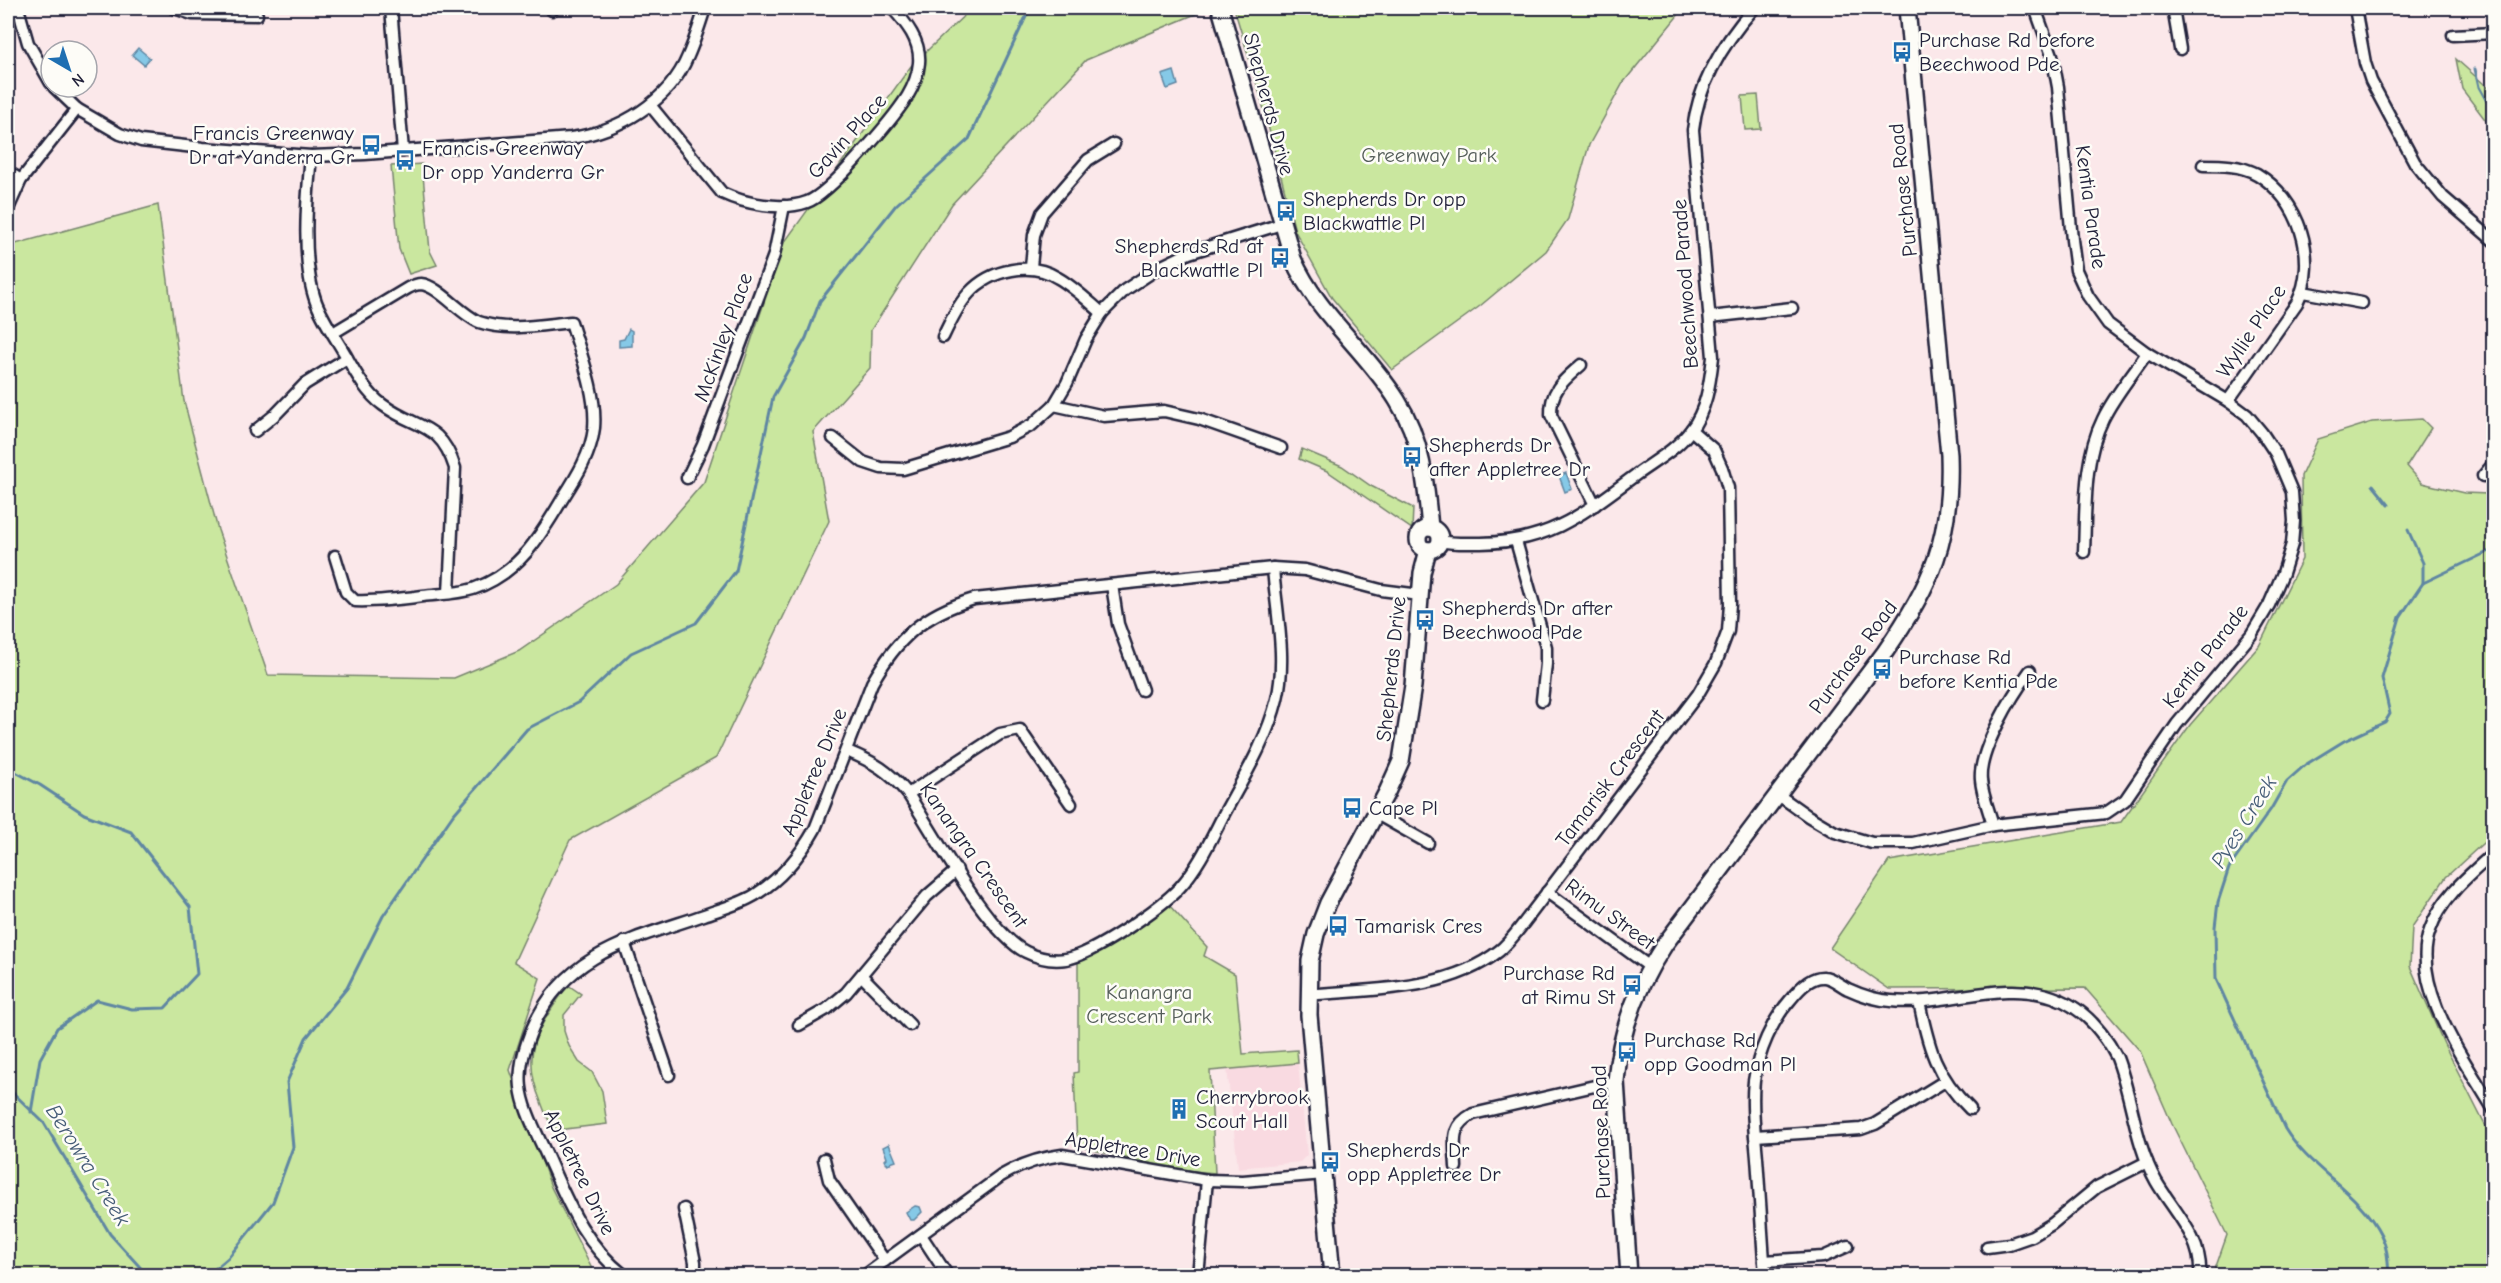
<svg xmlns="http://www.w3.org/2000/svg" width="2501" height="1283" font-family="'Comic Neue',sans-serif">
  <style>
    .built { fill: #f9dae1 }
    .green { fill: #cae79f; stroke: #76846d; stroke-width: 1.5 }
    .water { fill: #86c9e7; stroke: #5e86a2; stroke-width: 1.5 }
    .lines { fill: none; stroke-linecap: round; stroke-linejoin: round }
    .stream { stroke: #5e86a2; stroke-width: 3 }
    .minor-casing { stroke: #22223b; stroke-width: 15 }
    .secondary-casing { stroke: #22223b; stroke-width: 20 }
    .minor { stroke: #fdfcf7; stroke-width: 10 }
    .secondary { stroke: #fdfcf7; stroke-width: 15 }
    .labels { text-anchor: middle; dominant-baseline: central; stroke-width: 5; stroke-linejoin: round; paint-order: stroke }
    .poi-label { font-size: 21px; fill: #22223b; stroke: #fdfcf7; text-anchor: start }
    .street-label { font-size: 21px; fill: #22223b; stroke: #fdfcf7 }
    .park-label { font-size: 21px; fill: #545d59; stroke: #fdfcf7 }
    .water-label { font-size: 22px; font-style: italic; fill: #455c77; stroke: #fdfcf7 }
  </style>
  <rect width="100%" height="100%" fill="#fbe8ea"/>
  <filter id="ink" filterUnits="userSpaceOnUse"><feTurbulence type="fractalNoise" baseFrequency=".0167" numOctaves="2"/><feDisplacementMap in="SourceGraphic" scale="12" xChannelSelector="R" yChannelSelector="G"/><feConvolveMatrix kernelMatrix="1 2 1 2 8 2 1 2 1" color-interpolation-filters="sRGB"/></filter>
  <g filter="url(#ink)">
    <!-- built -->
    <path class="built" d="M 1298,1063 L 1307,1155 L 1300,1162 L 1238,1168 L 1227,1069 Z"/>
    <!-- green -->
    <g class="green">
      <path d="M 972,8 L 1204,8 L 1205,10 L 1086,60 L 952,204 L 871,330 L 870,368 L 813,432 L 829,521 L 716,758 L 570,840 L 514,962 L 540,978 L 510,1070 L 551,1187 L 595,1275 L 8,1276 L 8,246 L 158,205 L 184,401 L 218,530 L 268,675 L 454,678 L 519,651 L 616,584 L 704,482 L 784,243 L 911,66 Z"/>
      <path d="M 1234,8 L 1684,8 L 1623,83 L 1589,145 L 1568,219 L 1546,251 L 1480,306 L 1392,370 L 1332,298 L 1295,231 L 1261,98 Z"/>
      <path d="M 2456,59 L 2493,92 L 2493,130 L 2462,89 Z"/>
      <path d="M 1758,95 L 1761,129 L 1745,130 L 1742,96 Z"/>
      <path d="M 422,164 L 430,251 L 437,265 L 409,274 L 399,249 L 391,166 Z"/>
      <path d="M 2422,419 L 2431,428 L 2407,466 L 2422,483 L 2464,493 L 2488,494 L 2493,486 L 2493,834 L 2446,877 L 2412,927 L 2410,966 L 2444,1044 L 2488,1131 L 2493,1136 L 2493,1275 L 2213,1275 L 2227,1235 L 2172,1124 L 2140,1051 L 2085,988 L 1889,989 L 1830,948 L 1889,861 L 2121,822 L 2190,725 L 2259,646 L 2302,559 L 2301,476 L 2318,439 L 2372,422 Z"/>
      <path d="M 1302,449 L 1342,466 L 1371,486 L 1413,508 L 1412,529 L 1327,471 L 1299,459 Z"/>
      <path d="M 1169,905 L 1207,947 L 1204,956 L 1235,974 L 1243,1054 L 1297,1050 L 1298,1063 L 1210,1071 L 1215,1173 L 1171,1169 L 1077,1146 L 1074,1073 L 1078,1072 L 1078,962 L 1101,950 Z"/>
      <path d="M 568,985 L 581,994 L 564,1015 L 564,1031 L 569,1046 L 579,1062 L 592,1072 L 602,1091 L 607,1124 L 557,1130 C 548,1123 545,1112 541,1102 C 519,1050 539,1027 568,985 Z"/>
    </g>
    <!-- water -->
    <g class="water">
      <path d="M 138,48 L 150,58 L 144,65 L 132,55 Z"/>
      <path d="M 1174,71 L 1178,85 L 1167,89 L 1162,75 Z"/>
      <path d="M 629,329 L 632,331 L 632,346 L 619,347 L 619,340 L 624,339 Z"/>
      <path d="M 1566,473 L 1572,489 L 1565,492 L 1559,476 Z"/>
      <path d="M 889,1144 L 896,1161 L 887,1164 L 885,1160 L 887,1158 L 883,1147 Z"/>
      <path d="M 915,1206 L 920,1207 L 922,1212 L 914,1220 L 910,1220 L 906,1212 Z"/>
    </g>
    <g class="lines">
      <!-- stream -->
      <g class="stream">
        <path d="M 2475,69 L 2479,87 L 2494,114"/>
        <path d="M 2373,485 L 2389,505"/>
        <path d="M 2408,530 L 2423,563 L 2423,583"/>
        <path d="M 8,768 L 40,785 L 84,814 L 131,832 L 190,907 L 197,974 L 165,1008 L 132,1009 L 97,1000 L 57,1028 L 40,1059 L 31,1112"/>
        <path d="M 8,1088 L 44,1123 L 110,1234 L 148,1276"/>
        <path d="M 207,1276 L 228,1258 L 273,1202 L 293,1147 L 287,1082 L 306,1038 L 347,988 L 383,916 L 453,815 L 527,729 L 579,702 L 631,653 L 696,623 L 736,571 L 773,397 L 806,338 L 820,301 L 896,205 L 969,139 L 1030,8"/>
        <path d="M 2389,1276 C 2388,1262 2388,1248 2381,1235 C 2360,1192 2310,1170 2285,1129 L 2216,979 L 2215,927 L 2218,902 L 2229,868 L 2271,809 L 2287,781 L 2305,765 L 2344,741 L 2385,722 L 2390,714 L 2382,678 L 2400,617 L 2423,583 L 2494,549"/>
      </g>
      <!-- minor casing -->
      <g class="minor-casing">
        <g id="minor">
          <path d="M 18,8 L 28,43 L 51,83"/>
          <path d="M 174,8 L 192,14 L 257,15"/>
          <path d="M 391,8 L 403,151"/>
          <path d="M 2173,8 L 2180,49"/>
          <path d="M 2355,8 L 2365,63 L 2371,81 L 2415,163 L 2443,197 L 2494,241"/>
          <path d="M 552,10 L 554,8"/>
          <path d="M 2453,35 L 2494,33"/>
          <path d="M 54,87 L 77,109 L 120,134 L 141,141 L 203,148 L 311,156 L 365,154 L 571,138 C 619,131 669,102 688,56 C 695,40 700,24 705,8"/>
          <path d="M 650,105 L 722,193 C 745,204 782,211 807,202 C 829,195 893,119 907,97 C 913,87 918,75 919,63 C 921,41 906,23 892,8"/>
          <path d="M 311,156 C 307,197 301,262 316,302 C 323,320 335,337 345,354 C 355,372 366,393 383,405 C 417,430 440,421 455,468 L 449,593"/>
          <path d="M 2203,165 C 2221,165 2240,165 2257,174 C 2299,199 2319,259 2297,303 L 2228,401"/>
          <path d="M 8,172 L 21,180"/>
          <path d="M 8,209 L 21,180 L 77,109"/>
          <path d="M 1031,267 L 1034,235 L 1042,213 L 1088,160 L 1114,144"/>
          <path d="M 2303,292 L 2362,303"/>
          <path d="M 1710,317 L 1792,308"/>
          <path d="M 333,333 L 408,288 C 412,286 417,284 421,284 C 439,286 460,314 479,322 C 508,332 541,325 571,322 C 581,355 597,394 594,428 C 591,454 577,476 563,498 C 540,537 518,574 473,589 C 457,594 439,594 423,596 C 400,599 378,602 355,601 L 346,592 L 335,556"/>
          <path d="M 943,337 C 950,322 958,305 969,293 C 991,269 1031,261 1058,278 C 1074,287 1088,301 1102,313"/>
          <path d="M 1581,365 C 1564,380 1550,390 1551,415 L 1595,505"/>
          <path d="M 1054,405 L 1104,416 L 1164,411 L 1199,419 L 1281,448"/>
          <path d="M 255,431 L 276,414 L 305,384 L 347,358"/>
          <path d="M 833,438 L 863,462 L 881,468 L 903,469 L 1009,437 L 1032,425 L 1054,405 L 1067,383 L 1086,339 L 1102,313 L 1125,290 L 1160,267 L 1189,253 L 1281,224"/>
          <path d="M 2483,476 L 2494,463"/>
          <path d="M 687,478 L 703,445 L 774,255 L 784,206"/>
          <path d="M 1440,541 C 1454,544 1468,543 1481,543 C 1551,542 1584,513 1637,474 C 1655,461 1677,449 1690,431 C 1707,410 1710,382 1713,357 L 1693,130 C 1698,84 1724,42 1754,8"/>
          <path d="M 1516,541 L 1546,647 L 1546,664 L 1542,700"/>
          <path d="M 2084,552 C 2086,509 2083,459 2103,419 C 2114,396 2132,375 2147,353"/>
          <path d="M 1112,585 L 1118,624 L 1142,690"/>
          <path d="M 847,751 C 874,762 889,771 908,794 C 933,832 988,934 1026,952 C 1038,958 1053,961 1066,959 C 1092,955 1161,908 1180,887 C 1199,866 1211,839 1224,814 C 1244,777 1267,740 1277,699 C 1287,658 1276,610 1273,568"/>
          <path d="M 908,794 L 1000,734 L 1020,730 L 1071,804"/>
          <path d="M 1777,794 L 1808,816 L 1835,832 L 1872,843 L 1913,843 L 1993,825 L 2106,813 L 2125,800 L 2177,724 L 2251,635 L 2269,605 L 2283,573 L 2292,544 L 2294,521 L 2292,492 L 2276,454 L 2262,433 L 2247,415 L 2228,401 L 2147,353 L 2108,324 L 2088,296 L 2076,270 L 2072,240 L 2058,87 L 2052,55 L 2035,8"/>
          <path d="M 1375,813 L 1428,843"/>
          <path d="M 1993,825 C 1989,811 1982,794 1981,780 C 1978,751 2013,694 2030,671"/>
          <path d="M 2494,853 C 2469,875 2441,898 2430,930 C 2409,986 2466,1062 2494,1110"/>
          <path d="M 1547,892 L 1650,967"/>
          <path d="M 624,942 L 669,1075"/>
          <path d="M 862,976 L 910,1025"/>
          <path d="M 1308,995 C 1370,989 1447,992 1499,951 C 1508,944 1516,933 1523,924 L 1698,694 L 1716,663 L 1728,631 L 1730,604 L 1728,488 L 1722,468 L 1714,450 L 1691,430"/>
          <path d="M 1919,1002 C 1929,1048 1935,1075 1970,1109"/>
          <path d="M 799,1025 L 827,1009 L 846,993 L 927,896 L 957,870"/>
          <path d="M 1755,1136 L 1861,1129 L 1875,1124 L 1945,1081"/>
          <path d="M 824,1159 L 829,1180 L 885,1261"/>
          <path d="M 1456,1167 C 1455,1142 1449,1127 1473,1114 L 1616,1081"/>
          <path d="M 684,1209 L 695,1262 L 695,1276"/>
          <path d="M 921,1235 L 948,1276"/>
          <path d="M 1987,1247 L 2009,1244 L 2032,1236 L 2052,1224 L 2097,1187 L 2147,1162"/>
          <path d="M 1764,1261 L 1823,1257 L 1848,1246"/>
          <path d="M 625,1276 C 579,1240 565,1194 541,1143 C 519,1097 512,1076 533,1027 C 565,953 634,939 704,915 C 721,909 740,904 755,895 C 782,878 800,856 815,829 L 872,683 C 897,638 924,614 974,599 L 1273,568 L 1305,570 L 1381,590 L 1420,595"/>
          <path d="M 864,1276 L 1001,1176 C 1021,1164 1039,1158 1062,1155 L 1207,1180 L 1243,1181 L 1324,1174"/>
          <path d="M 1198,1276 L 1207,1180"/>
          <path d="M 1765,1276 C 1762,1236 1760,1197 1757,1158 C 1755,1133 1751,1106 1754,1081 C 1758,1053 1772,1020 1791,999 C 1798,990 1811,976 1824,977 C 1831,977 1840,985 1848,989 C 1861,995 1876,1000 1891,1001 C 1944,1007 2001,979 2053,997 C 2082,1007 2103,1031 2117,1058 C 2132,1097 2135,1144 2156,1181 C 2173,1211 2203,1238 2200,1276"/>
        </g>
      </g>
      <!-- secondary casing -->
      <g class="secondary-casing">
        <g id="secondary">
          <path d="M 1220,8 L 1293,259 C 1317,314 1366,350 1397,400 C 1422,439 1426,483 1430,528"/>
          <circle cx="1429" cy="539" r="11"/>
          <path d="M 1332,1276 L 1309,1015 L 1310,961 L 1316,934 L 1328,903 L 1387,792 L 1401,761 L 1413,686 L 1422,573 L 1428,550"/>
          <path d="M 1629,1276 L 1616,1081 C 1620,1032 1637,986 1665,944 L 1885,652 C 1932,584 1952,539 1949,455 L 1907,8"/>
        </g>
      </g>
      <!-- minor -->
      <use href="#minor" class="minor"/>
      <!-- secondary -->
      <use href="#secondary" class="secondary"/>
    </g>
  </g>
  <!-- icons -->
  <defs>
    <g id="bus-bare" transform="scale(1.62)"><path d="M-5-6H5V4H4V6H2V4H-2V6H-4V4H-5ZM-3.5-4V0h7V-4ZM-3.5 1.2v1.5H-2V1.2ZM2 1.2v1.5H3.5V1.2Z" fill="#1f6fb2" stroke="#fdfcf7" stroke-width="2.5" paint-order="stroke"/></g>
    <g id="building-bare" transform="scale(1.62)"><path d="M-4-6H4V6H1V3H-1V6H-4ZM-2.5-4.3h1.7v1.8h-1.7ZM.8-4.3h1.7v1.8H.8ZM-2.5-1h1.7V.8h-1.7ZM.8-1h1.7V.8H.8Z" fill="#1f6fb2" stroke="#fdfcf7" stroke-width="2.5" paint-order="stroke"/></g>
  </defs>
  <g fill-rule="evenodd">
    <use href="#bus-bare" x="1902" y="52"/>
    <use href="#bus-bare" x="371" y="145"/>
    <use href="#bus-bare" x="405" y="160"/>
    <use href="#bus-bare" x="1286" y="211"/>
    <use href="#bus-bare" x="1280" y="258"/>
    <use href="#bus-bare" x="1412" y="457"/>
    <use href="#bus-bare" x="1425" y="620"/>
    <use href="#bus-bare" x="1882" y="669"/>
    <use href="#bus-bare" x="1352" y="808"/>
    <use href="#bus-bare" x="1338" y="926"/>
    <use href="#bus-bare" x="1632" y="985"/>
    <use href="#bus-bare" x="1627" y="1052"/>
    <use href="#building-bare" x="1179" y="1109"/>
    <use href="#bus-bare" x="1330" y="1162"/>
  </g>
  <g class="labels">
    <!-- poi labels -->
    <g class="poi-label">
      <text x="1919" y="40">Purchase Rd before<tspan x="1919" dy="24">Beechwood Pde</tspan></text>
      <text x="354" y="133" text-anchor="end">Francis Greenway<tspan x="354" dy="24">Dr at Yanderra Gr</tspan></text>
      <text x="422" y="148">Francis Greenway<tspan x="422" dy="24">Dr opp Yanderra Gr</tspan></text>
      <text x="1303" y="199">Shepherds Dr opp<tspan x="1303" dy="24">Blackwattle Pl</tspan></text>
      <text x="1263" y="246" text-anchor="end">Shepherds Rd at<tspan x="1263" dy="24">Blackwattle Pl</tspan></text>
      <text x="1429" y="445">Shepherds Dr<tspan x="1429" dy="24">after Appletree Dr</tspan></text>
      <text x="1442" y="608">Shepherds Dr after<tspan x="1442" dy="24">Beechwood Pde</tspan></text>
      <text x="1899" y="657">Purchase Rd<tspan x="1899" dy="24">before Kentia Pde</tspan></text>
      <text x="1369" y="808">Cape Pl</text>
      <text x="1355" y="926">Tamarisk Cres</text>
      <text x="1615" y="973" text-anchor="end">Purchase Rd<tspan x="1615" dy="24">at Rimu St</tspan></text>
      <text x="1644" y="1040">Purchase Rd<tspan x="1644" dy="24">opp Goodman Pl</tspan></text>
      <text x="1196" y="1097">Cherrybrook<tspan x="1196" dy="24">Scout Hall</tspan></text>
      <text x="1347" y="1150">Shepherds Dr<tspan x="1347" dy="24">opp Appletree Dr</tspan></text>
    </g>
    <!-- street labels -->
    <g class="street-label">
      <text transform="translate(1269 104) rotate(75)">Shepherds Drive</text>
      <text transform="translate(847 136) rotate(-48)">Gavin Place</text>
      <text transform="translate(1903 190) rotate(-96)">Purchase Road</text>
      <text transform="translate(2091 207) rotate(82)">Kentia Parade</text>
      <text transform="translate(1685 284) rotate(-94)">Beechwood Parade</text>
      <text transform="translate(2251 331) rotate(-56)">Wyllie Place</text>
      <text transform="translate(723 337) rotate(-70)">McKinley Place</text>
      <text transform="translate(2205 656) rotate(-52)">Kentia Parade</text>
      <text transform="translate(1853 657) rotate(-54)">Purchase Road</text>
      <text transform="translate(1391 669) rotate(-84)">Shepherds Drive</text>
      <text transform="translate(814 772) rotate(-67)">Appletree Drive</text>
      <text transform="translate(1610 778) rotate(-53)">Tamarisk Crescent</text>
      <text transform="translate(974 855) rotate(55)">Kanangra Crescent</text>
      <text transform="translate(1610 914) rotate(36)">Rimu Street</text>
      <text transform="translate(1601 1132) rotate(-92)">Purchase Road</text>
      <text transform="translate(1133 1149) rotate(9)">Appletree Drive</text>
      <text transform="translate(580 1172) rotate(64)">Appletree Drive</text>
    </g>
    <!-- park labels -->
    <g class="park-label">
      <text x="1429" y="155">Greenway Park</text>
      <text x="1149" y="992">Kanangra<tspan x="1149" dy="24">Crescent Park</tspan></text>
    </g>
    <!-- water labels -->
    <g class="water-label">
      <text transform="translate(2244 822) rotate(-58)">Pyes Creek</text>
      <text transform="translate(88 1165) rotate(58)">Berowra Creek</text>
    </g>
  </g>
  <!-- margin -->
  <rect width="2501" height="1283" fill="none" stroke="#fdfcf7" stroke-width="30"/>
  <rect x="15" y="15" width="2471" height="1253" fill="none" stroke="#22223b" stroke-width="2" filter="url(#ink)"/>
  <!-- north arrow -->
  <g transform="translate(69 69) rotate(141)"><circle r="28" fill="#fdfcf7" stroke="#a5a5ac" stroke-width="1.5"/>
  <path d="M0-4.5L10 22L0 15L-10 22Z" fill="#1f6fb2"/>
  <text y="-9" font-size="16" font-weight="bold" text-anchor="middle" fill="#22223b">N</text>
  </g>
</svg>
